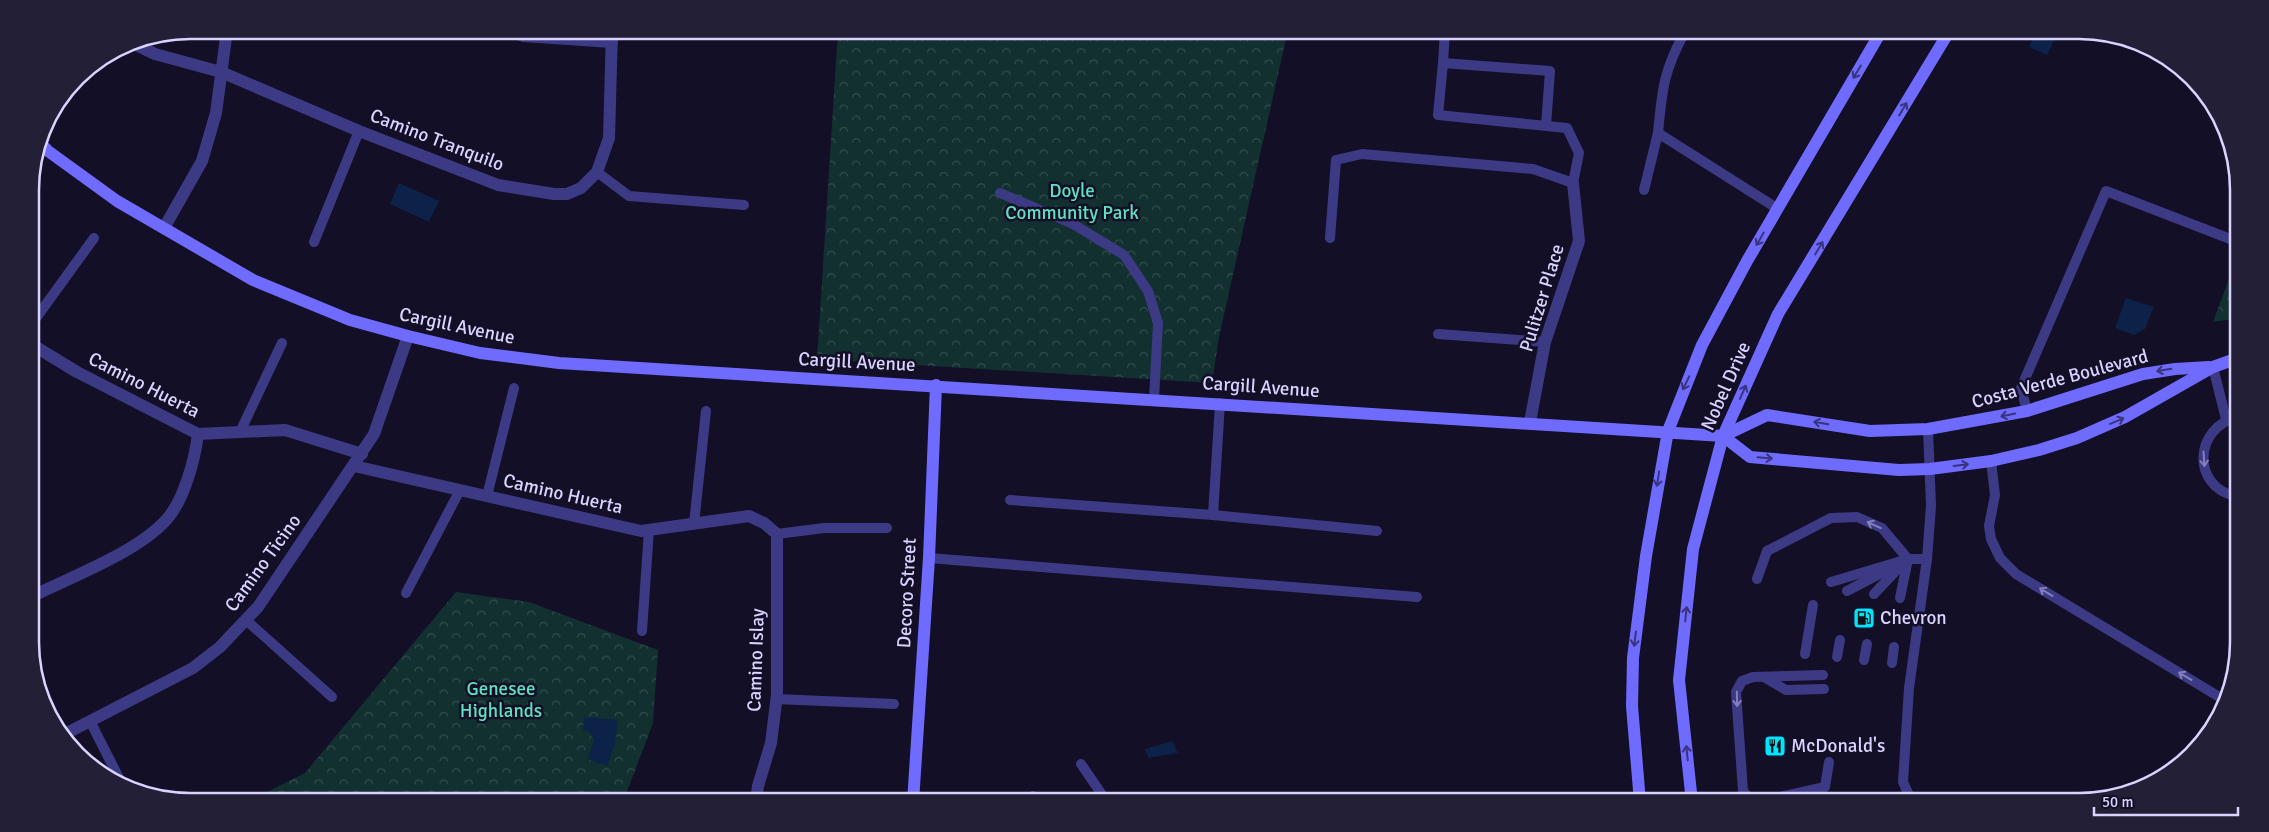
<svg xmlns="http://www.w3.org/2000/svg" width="2269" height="832" font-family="Signika,sans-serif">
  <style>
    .park { fill: url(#park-crowns) }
    .water { fill: #0c2248 }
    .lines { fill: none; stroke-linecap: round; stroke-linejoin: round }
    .lane { stroke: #3d3a85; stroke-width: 10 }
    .street { stroke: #3d3a85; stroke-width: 12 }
    .secondary { stroke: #6f6bff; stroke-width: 12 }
    .oneway { stroke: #38347d }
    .oneway2 { stroke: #837fbc }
    .labels { text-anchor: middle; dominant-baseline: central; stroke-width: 5; stroke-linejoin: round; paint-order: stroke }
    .street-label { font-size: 19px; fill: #d9d4ff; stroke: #130f26 }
    .park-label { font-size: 19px; fill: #5fe0c0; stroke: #130f26 }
    .poi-label { font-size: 19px; fill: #d9d4ff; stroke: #130f26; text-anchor: start }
    .rim { fill: none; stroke: #d9d4ff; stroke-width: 2.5 }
  </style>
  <defs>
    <pattern id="park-crowns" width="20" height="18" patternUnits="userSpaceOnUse" patternTransform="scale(1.25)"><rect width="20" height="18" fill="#12302f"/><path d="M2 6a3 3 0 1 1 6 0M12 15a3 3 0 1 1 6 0" fill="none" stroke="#344d4e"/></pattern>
  </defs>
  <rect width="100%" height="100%" fill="#130f26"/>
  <!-- park -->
  <g class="park">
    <path d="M 838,30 L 1288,30 L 1219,337 L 1212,383 L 817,359 Z"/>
    <path d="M 2230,276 L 2238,279 L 2238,318 L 2213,322 Z"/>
    <path d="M 456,592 L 529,602 L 658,650 L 653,723 L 623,802 L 247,802 L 305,773 Z"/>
  </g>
  <!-- water -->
  <g class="water">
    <path d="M 2037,30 L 2059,30 L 2047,55 L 2029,47 Z"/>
    <path d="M 399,183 L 439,201 L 429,222 L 390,204 Z"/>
    <path d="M 2126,298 L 2154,307 L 2145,329 L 2134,335 L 2115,328 Z"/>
    <path d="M 584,717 L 618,720 L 615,744 L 607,766 L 588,759 L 594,740 L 589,732 L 583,730 Z"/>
    <path d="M 1172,741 L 1178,753 L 1148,758 L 1145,749 Z"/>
  </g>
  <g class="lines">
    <!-- lane -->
    <g class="lane">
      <path d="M 1686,30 C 1664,69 1662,89 1658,133 L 1778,209"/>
      <path d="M 1443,63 L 1445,30"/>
      <path d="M 597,172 L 629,196 L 744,205"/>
      <path d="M 1644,190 L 1658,133"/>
      <path d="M 1000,193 L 1073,224 L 1124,255 L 1148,291 L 1158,323 L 1154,399"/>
      <path d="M 1330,238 L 1336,160 L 1362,154 L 1533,169 L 1573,183 L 1579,153 L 1567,128 L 1438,115 L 1443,63 L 1550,71 L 1546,126"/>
      <path d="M 314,242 L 359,131"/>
      <path d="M 31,325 L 94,238"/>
      <path d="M 1438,334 L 1545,342"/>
      <path d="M 2213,367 L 2226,419"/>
      <path d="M 1220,403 L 1213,515 L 1377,531"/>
      <path d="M 2027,411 L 2021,388 L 2106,191 L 2238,242"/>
      <path d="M 240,432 L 282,343"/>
      <path d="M 1991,461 L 1995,495 L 1989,526 L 1991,539 L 2000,558 L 2016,574 L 2226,701"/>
      <path d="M 487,496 L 514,388"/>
      <path d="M 2235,496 C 2191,486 2194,427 2238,417"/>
      <path d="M 1010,500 L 1213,515"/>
      <path d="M 694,524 L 706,411"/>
      <path d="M 777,534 L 824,528 L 887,528"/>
      <path d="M 929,558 L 1417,597"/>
      <path d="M 1757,579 L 1767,551 L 1831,518 L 1857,517 L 1882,528 L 1908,559"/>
      <path d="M 1831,582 L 1908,559"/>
      <path d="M 1847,591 L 1887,570"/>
      <path d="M 406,593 L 460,490"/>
      <path d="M 1874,594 L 1907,559"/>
      <path d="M 1900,598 L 1908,559 L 1927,559"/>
      <path d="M 246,620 L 332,697"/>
      <path d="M 642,631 L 649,530"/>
      <path d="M 1805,654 L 1813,605"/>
      <path d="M 1837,657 L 1840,640"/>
      <path d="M 1864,660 L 1867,644"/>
      <path d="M 1892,663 L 1894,647"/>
      <path d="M 1823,675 L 1753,677 L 1742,681 L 1736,692 L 1743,791 L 1751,800 L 1762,801 L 1825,787 L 1829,762"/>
      <path d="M 1764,677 L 1786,690 L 1824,689"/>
      <path d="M 776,699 L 894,704"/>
      <path d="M 90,721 L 121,782"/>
      <path d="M 1081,764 L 1107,802"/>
      <path d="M 1033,796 L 1038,802"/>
      <path d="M 1912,802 L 1903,782 L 1909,688 L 1927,559 L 1931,506 L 1928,429"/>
    </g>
    <!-- street -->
    <g class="street">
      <path d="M 507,30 L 524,36 L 612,42"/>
      <path d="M 130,42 L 155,54 L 221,72 L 359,131 L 498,185 L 554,194 L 567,194 L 581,188 L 597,172 L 609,138 L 612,30"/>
      <path d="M 164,228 L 202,161 L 216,113 L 227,30"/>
      <path d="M 31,344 L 77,372 L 198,434 L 285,430 L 362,454"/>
      <path d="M 1530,422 L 1545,342 L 1579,241 L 1573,183"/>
      <path d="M 354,466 L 641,531 L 749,516 L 764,523 L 777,534 L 777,695 L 771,743 L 758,786 L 756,802"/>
      <path d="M 33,596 C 73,576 138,552 167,519 C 184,500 195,459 198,434"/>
      <path d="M 63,735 L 193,668 L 220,647 L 258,607 L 374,434 L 408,336"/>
    </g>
    <!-- secondary -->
    <g class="secondary">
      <path d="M 40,143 L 48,151 L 117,201 L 253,280 L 350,320 L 408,336 L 480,353 L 559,363 L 1723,436"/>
      <path d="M 1723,436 L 1750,457 L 1899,470 L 1930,469 L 1991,461 L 2039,450 L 2077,438 L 2125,417 L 2213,367 L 2238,358"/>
      <path d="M 1723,436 L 1767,415 L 1870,431 L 1928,429 L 2027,411 L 2143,374 L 2175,369 L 2209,367"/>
      <path d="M 913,802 L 929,558 L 936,385"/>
      <path d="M 1640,802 L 1632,706 L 1633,658 L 1646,556 L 1668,431 L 1702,345 L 1747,261 L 1882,30"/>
      <path d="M 1692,802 L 1679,680 L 1693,549 L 1723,436 L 1778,314 L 1950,30"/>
    </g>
  </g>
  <!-- one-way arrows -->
  <defs><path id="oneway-shaft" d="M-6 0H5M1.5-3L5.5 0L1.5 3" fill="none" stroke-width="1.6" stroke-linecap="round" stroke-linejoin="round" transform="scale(1.25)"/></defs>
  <g class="oneway">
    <use href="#oneway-shaft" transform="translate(1857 72) rotate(121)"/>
    <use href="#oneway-shaft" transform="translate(1903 109) rotate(-59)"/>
    <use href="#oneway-shaft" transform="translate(1760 239) rotate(120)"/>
    <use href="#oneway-shaft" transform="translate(1819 248) rotate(-59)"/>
    <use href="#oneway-shaft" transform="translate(2164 370) rotate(171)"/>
    <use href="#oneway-shaft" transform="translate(1686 383) rotate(116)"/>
    <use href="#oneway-shaft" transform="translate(1743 392) rotate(-66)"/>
    <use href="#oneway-shaft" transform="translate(2008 415) rotate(168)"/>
    <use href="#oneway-shaft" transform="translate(2117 421) rotate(-23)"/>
    <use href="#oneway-shaft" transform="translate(1821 423) rotate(-171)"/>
    <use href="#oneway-shaft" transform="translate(1765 458) rotate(5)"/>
    <use href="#oneway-shaft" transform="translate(1961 465) rotate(-7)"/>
    <use href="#oneway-shaft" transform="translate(1658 479) rotate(99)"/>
    <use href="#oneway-shaft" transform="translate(1686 614) rotate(-84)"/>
    <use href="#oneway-shaft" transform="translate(1635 639) rotate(97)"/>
    <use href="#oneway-shaft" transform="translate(1687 753) rotate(-96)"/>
  </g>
  <g class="oneway2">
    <use href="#oneway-shaft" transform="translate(2204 459) rotate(86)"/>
    <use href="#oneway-shaft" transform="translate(1874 525) rotate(-155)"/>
    <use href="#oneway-shaft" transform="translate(2046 592) rotate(-149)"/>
    <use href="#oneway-shaft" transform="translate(2185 676) rotate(-149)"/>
    <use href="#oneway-shaft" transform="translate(1737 699) rotate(89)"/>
  </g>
  <!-- icons -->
  <defs>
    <g id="fuel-square" transform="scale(1.125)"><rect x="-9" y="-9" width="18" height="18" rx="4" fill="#00e5ff" stroke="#130f26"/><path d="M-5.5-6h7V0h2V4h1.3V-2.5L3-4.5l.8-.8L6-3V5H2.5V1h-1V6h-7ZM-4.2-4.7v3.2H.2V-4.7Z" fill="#111"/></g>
    <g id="restaurant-square" transform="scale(1.125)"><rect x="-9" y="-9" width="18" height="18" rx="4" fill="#00e5ff" stroke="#130f26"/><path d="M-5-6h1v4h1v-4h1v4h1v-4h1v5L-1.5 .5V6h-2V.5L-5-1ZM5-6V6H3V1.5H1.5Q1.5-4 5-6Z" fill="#111"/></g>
  </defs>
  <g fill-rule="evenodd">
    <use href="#fuel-square" x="1864" y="618"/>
    <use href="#restaurant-square" x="1775" y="746"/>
  </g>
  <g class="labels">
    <!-- street labels -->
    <g class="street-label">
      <text transform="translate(437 140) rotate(21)">Camino Tranquilo</text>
      <text transform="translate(1542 298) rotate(-73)">Pulitzer Place</text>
      <text transform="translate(457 326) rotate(12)">Cargill Avenue</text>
      <text transform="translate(857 362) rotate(3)">Cargill Avenue</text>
      <text transform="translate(2060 379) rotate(-15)">Costa Verde Boulevard</text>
      <text transform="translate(144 385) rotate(27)">Camino Huerta</text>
      <text transform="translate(1726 386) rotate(-66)">Nobel Drive</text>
      <text transform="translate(1261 387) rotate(4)">Cargill Avenue</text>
      <text transform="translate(563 494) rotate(13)">Camino Huerta</text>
      <text transform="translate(263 563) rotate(-54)">Camino Ticino</text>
      <text transform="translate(907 593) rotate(-87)">Decoro Street</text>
      <text transform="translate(756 660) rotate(-88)">Camino Islay</text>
    </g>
    <!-- park labels -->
    <g class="park-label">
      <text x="1072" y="191">Doyle<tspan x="1072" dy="22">Community Park</tspan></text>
      <text x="501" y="689">Genesee<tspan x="501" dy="22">Highlands</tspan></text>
    </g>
    <!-- poi labels -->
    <g class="poi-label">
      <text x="1880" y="618">Chevron</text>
      <text x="1791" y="746">McDonald's</text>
    </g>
  </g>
  <!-- crop -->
  <path d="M0 0H2269V832H0ZM190 39H2079A151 151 0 0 1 2230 190V642A151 151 0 0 1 2079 793H190A151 151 0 0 1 39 642V190A151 151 0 0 1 190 39Z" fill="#231f37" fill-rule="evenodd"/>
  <path class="rim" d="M190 39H2079A151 151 0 0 1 2230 190V642A151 151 0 0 1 2079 793H190A151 151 0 0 1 39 642V190A151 151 0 0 1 190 39Z"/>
  <!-- scale -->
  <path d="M2094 807v8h144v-8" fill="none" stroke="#d9d4ff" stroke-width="2.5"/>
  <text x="2102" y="807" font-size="15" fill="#d9d4ff" stroke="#130f26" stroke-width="4" paint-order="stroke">50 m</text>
</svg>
